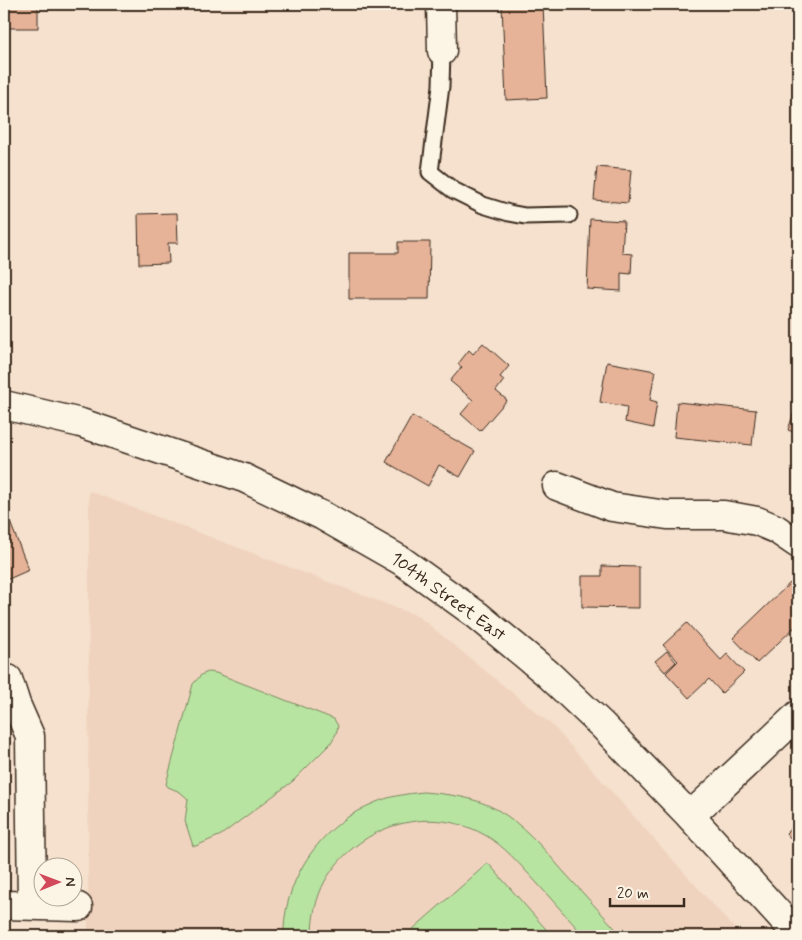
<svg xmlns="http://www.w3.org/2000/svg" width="802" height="940" font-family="Mynerve,sans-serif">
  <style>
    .built { fill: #f0d3be }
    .green { fill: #b8e4a1; stroke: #7a8760 }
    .building { fill: #e6b398; stroke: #3b2a1e }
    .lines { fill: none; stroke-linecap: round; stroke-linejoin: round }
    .service-casing { stroke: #3b2a1e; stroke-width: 19 }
    .minor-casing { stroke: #3b2a1e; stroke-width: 31 }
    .tertiary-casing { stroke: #3b2a1e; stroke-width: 31 }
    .service { stroke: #fcf5e5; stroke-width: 15 }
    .minor { stroke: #fcf5e5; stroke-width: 28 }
    .tertiary { stroke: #fcf5e5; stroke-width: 28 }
    .labels { text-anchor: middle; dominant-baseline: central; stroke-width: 5; stroke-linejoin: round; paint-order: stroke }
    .street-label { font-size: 18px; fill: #3b2a1e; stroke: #fcf5e5 }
  </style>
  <rect width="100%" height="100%" fill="#f5e1ce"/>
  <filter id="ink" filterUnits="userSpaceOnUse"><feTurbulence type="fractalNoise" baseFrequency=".02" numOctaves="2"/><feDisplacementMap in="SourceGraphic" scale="10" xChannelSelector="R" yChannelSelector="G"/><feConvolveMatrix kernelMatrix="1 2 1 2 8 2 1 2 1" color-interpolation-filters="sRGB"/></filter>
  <g filter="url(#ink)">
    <!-- built -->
    <path class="built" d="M 89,491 L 418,616 L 552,725 L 741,936 L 88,936 Z"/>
    <!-- green -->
    <g class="green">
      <path d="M 208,672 L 216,673 L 334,719 L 338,726 L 336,734 L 330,744 L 293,781 L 221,835 L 196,846 L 193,846 L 185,821 L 188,799 L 180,792 L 168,787 L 166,784 L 193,684 L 201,675 Z"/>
      <path d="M 423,792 C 448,794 474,797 496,809 C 523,824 543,848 563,871 C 583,893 602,914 622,936 L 584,936 C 568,918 552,900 536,882 C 520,865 504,845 483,834 C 426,803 356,827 325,881 C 316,898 312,917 312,936 L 284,936 C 284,930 284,923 285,917 C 292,867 327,822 374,803 C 389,796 406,794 423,792 Z"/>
      <path d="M 488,863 L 552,936 L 405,936 Z"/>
    </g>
    <!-- building -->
    <g class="building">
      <path d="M 6,4 L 38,4 L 38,28 L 7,28 Z"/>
      <path d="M 543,4 L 547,98 L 506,100 L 502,5 Z"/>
      <path d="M 597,167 L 631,170 L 628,203 L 594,200 Z"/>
      <path d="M 177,213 L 178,243 L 168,243 L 169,263 L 139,264 L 138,214 Z"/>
      <path d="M 590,219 L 624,221 L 622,253 L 632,254 L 631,274 L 621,273 L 621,291 L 587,289 Z"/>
      <path d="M 398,242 L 430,242 L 429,299 L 349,299 L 349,253 L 398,253 Z"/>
      <path d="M 483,343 L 509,366 L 500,377 L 504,380 L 496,391 L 507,400 L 480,431 L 461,414 L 473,400 L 450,381 L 462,367 L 458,364 L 469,350 L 473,354 Z"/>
      <path d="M 607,362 L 655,371 L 650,400 L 657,402 L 653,428 L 625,422 L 627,407 L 600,402 Z"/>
      <path d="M 798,400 L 798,434 L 788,430 Z"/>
      <path d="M 677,402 L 756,410 L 752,445 L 674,437 Z"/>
      <path d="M 412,416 L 475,451 L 460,477 L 439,465 L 428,486 L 386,462 Z"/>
      <path d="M 4,512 L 6,512 L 29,570 L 4,581 Z"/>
      <path d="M 602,566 L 639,567 L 639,608 L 582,607 L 582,576 L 602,576 Z"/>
      <path d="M 790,583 L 798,592 L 798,624 L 757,663 L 733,638 Z"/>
      <path d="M 687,623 L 721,660 L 727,654 L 744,672 L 722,693 L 709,679 L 689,698 L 666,673 L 678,661 L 663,645 Z"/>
      <path d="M 667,651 L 676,662 L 665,672 L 655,661 Z"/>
      <path d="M 798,822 L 798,847 L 786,833 Z"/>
    </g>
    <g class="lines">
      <!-- service casing -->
      <g class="service-casing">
        <path id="service" d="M 442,51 L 441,86 L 430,172 L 453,190 L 483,205 L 509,213 L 525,216 L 569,215"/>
      </g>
      <!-- minor casing -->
      <g class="minor-casing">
        <g id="minor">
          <path d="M 441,4 L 442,51"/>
          <path d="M 557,486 L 612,507 L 667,515 L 724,515 L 757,521 L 776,529 L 798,544"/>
          <path d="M 8,679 L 16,704 L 30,736 L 32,905"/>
          <path d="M 690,816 L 798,715"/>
          <path d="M 4,905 L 78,907"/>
        </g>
      </g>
      <!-- tertiary casing -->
      <g class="tertiary-casing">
        <path id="tertiary" d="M 4,405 L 81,423 L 244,478 L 323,516 L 402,561 L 477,615 L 547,673 L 602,725 L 690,816 L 798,935"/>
      </g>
      <!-- service -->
      <use href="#service" class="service"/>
      <!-- minor -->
      <use href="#minor" class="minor"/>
      <!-- tertiary -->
      <use href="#tertiary" class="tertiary"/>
    </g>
  </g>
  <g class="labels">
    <!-- street labels -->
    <g class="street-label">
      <text transform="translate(448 597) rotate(36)">104th Street East</text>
    </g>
  </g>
  <!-- margin -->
  <rect width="802" height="940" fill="none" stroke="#fcf5e5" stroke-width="20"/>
  <rect x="10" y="10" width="782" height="920" fill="none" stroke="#3b2a1e" stroke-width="2" filter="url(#ink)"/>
  <!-- north arrow -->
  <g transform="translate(58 882) rotate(89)"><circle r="24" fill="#fcf5e5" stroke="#afa495"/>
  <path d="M0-4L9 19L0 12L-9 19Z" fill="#d1495b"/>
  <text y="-8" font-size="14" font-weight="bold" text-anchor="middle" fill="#3b2a1e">N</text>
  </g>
  <!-- scale -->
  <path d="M610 898v8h74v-8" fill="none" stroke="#3b2a1e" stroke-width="2.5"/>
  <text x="617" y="898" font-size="15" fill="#3b2a1e" stroke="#fcf5e5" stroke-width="4" paint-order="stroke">20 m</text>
</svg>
